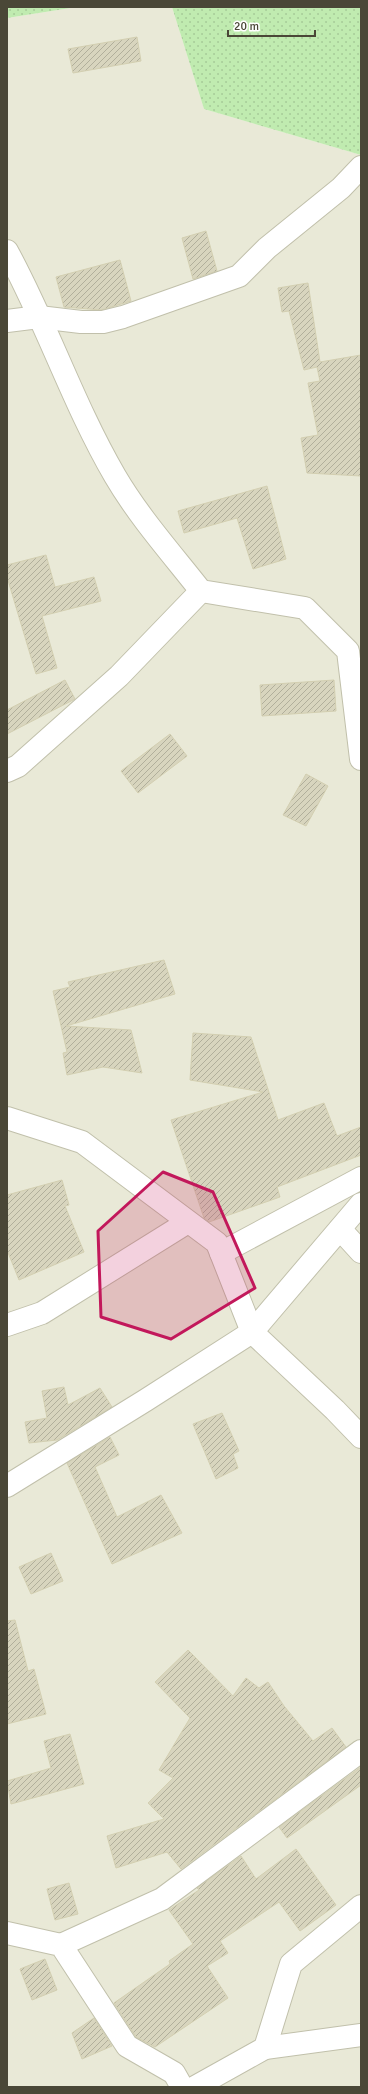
<svg xmlns="http://www.w3.org/2000/svg" width="368" height="2094" font-family="Signika,sans-serif">
  <style>
    .residential { fill: #e9e9d7 }
    .grass { fill: url(#grass-dots) }
    .building { fill: url(#building-hatch); stroke: #d3cfb1 }
    .lines { fill: none; stroke-linecap: round; stroke-linejoin: round }
    .minor-casing { stroke: #c1c0ab; stroke-width: 24 }
    .minor { stroke: #fff; stroke-width: 22 }
    .marked { fill: #c2185b; fill-opacity: 0.2; stroke: #c2185b; stroke-width: 3; stroke-linejoin: round }
  </style>
  <defs>
    <pattern id="grass-dots" width="8" height="8" patternUnits="userSpaceOnUse"><rect width="8" height="8" fill="#c0ebb0"/><path d="M2 2h.1M6 6h.1" fill="none" stroke="#a6cb98" stroke-width="1.8" stroke-linecap="round"/></pattern>
    <pattern id="building-hatch" width="6" height="6" patternUnits="userSpaceOnUse"><rect width="6" height="6" fill="#d8d5be"/><path d="M-1 1l2-2M0 6l6-6M5 7l2-2" fill="none" stroke="#b1af9b"/></pattern>
  </defs>
  <rect width="100%" height="100%" fill="#f5f5e9"/>
  <!-- residential -->
  <path class="residential" d="M 77,7 L 172,7 L 204,109 L 361,155 L 361,2087 L 7,2087 L 7,18 Z"/>
  <!-- grass -->
  <g class="grass">
    <path d="M 7,7 L 77,7 L 7,18 Z"/>
    <path d="M 172,7 L 361,7 L 361,155 L 204,109 Z"/>
  </g>
  <!-- building -->
  <g class="building">
    <path d="M 137,37 L 141,61 L 73,73 L 68,49 Z"/>
    <path d="M 206,231 L 217,271 L 193,279 L 182,238 Z"/>
    <path d="M 120,260 L 131,301 L 101,310 L 64,307 L 56,277 Z"/>
    <path d="M 308,283 L 320,362 L 361,355 L 361,476 L 307,473 L 301,438 L 318,435 L 308,383 L 320,381 L 317,367 L 304,370 L 289,311 L 282,312 L 278,288 Z"/>
    <path d="M 267,486 L 286,559 L 253,569 L 237,518 L 184,533 L 178,511 Z"/>
    <path d="M 46,555 L 55,587 L 94,577 L 101,601 L 42,616 L 57,668 L 36,674 L 7,577 L 7,565 Z"/>
    <path d="M 65,680 L 75,699 L 7,734 L 7,710 Z"/>
    <path d="M 334,680 L 336,711 L 262,716 L 260,685 Z"/>
    <path d="M 170,734 L 187,756 L 138,793 L 121,771 Z"/>
    <path d="M 306,774 L 328,786 L 306,826 L 283,815 Z"/>
    <path d="M 164,960 L 175,994 L 66,1026 L 131,1030 L 142,1073 L 103,1067 L 67,1075 L 63,1053 L 67,1052 L 53,991 L 70,987 L 68,982 Z"/>
    <path d="M 193,1033 L 251,1037 L 278,1120 L 324,1103 L 337,1136 L 361,1127 L 361,1155 L 277,1187 L 280,1197 L 209,1222 L 204,1218 L 171,1120 L 263,1092 L 190,1080 Z"/>
    <path d="M 62,1180 L 69,1205 L 65,1206 L 84,1252 L 19,1280 L 7,1250 L 7,1195 Z"/>
    <path d="M 64,1387 L 68,1405 L 100,1388 L 112,1407 L 57,1440 L 29,1443 L 25,1422 L 47,1418 L 42,1391 Z"/>
    <path d="M 222,1413 L 239,1451 L 233,1454 L 238,1468 L 216,1479 L 193,1424 Z"/>
    <path d="M 110,1437 L 119,1455 L 95,1467 L 117,1517 L 161,1495 L 182,1533 L 112,1564 L 67,1463 Z"/>
    <path d="M 51,1553 L 63,1581 L 31,1594 L 19,1567 Z"/>
    <path d="M 15,1620 L 28,1671 L 34,1669 L 46,1714 L 7,1724 L 7,1621 Z"/>
    <path d="M 188,1650 L 233,1696 L 246,1678 L 259,1688 L 268,1682 L 284,1706 L 313,1741 L 332,1728 L 346,1747 L 181,1869 L 167,1852 L 116,1868 L 107,1836 L 164,1819 L 148,1803 L 173,1778 L 159,1770 L 190,1718 L 155,1682 Z"/>
    <path d="M 70,1734 L 84,1784 L 11,1804 L 7,1781 L 51,1768 L 44,1741 Z"/>
    <path d="M 361,1767 L 361,1785 L 287,1838 L 279,1827 Z"/>
    <path d="M 296,1849 L 336,1905 L 300,1931 L 279,1902 L 220,1941 L 228,1953 L 207,1966 L 228,1998 L 155,2047 L 136,2037 L 114,2003 L 170,1964 L 169,1961 L 193,1944 L 169,1910 L 199,1890 L 197,1888 L 241,1856 L 256,1879 Z"/>
    <path d="M 69,1883 L 78,1914 L 55,1920 L 47,1889 Z"/>
    <path d="M 45,1959 L 57,1990 L 32,2000 L 20,1969 Z"/>
    <path d="M 94,2018 L 112,2046 L 82,2059 L 72,2033 Z"/>
  </g>
  <g class="lines">
    <!-- minor casing -->
    <g class="minor-casing">
      <g id="minor">
        <path d="M 7,251 C 47,324 73,404 115,476 C 139,517 172,554 201,591 L 305,608 L 348,651 L 361,759"/>
        <path d="M 7,321 L 39,317 L 81,322 L 103,322 L 123,317 L 239,276 L 267,248 L 341,188 L 361,167"/>
        <path d="M 7,771 L 18,766 L 119,676 L 201,591"/>
        <path d="M 7,1118 L 82,1142 L 217,1243 L 252,1332 L 335,1410 L 361,1437"/>
        <path d="M 340,1229 L 361,1252"/>
        <path d="M 221,1253 L 361,1178"/>
        <path d="M 7,1325 L 42,1313 L 188,1222"/>
        <path d="M 7,1486 L 146,1400 L 252,1332 L 361,1204"/>
        <path d="M 7,1933 L 61,1945 L 127,2046 L 174,2073 L 182,2087"/>
        <path d="M 61,1945 L 162,1899 L 361,1751"/>
        <path d="M 265,2048 L 361,2035"/>
        <path d="M 195,2087 L 265,2048 L 291,1964 L 361,1906"/>
      </g>
    </g>
    <!-- minor -->
    <use href="#minor" class="minor"/>
  </g>
  <!-- marked area -->
  <path class="marked" d="M 163,1172 L 213,1192 L 255,1288 L 171,1339 L 101,1317 L 98,1231 Z"/>
  <!-- border -->
  <rect width="368" height="2094" fill="none" stroke="#4a4737" stroke-width="16"/>
  <!-- scale -->
  <path d="M228 30v6h87v-6" fill="none" stroke="#4a4737" stroke-width="2"/>
  <text x="234" y="30" font-size="12" fill="#4a4737" stroke="#ffffff" stroke-width="3" paint-order="stroke">20 m</text>
</svg>
